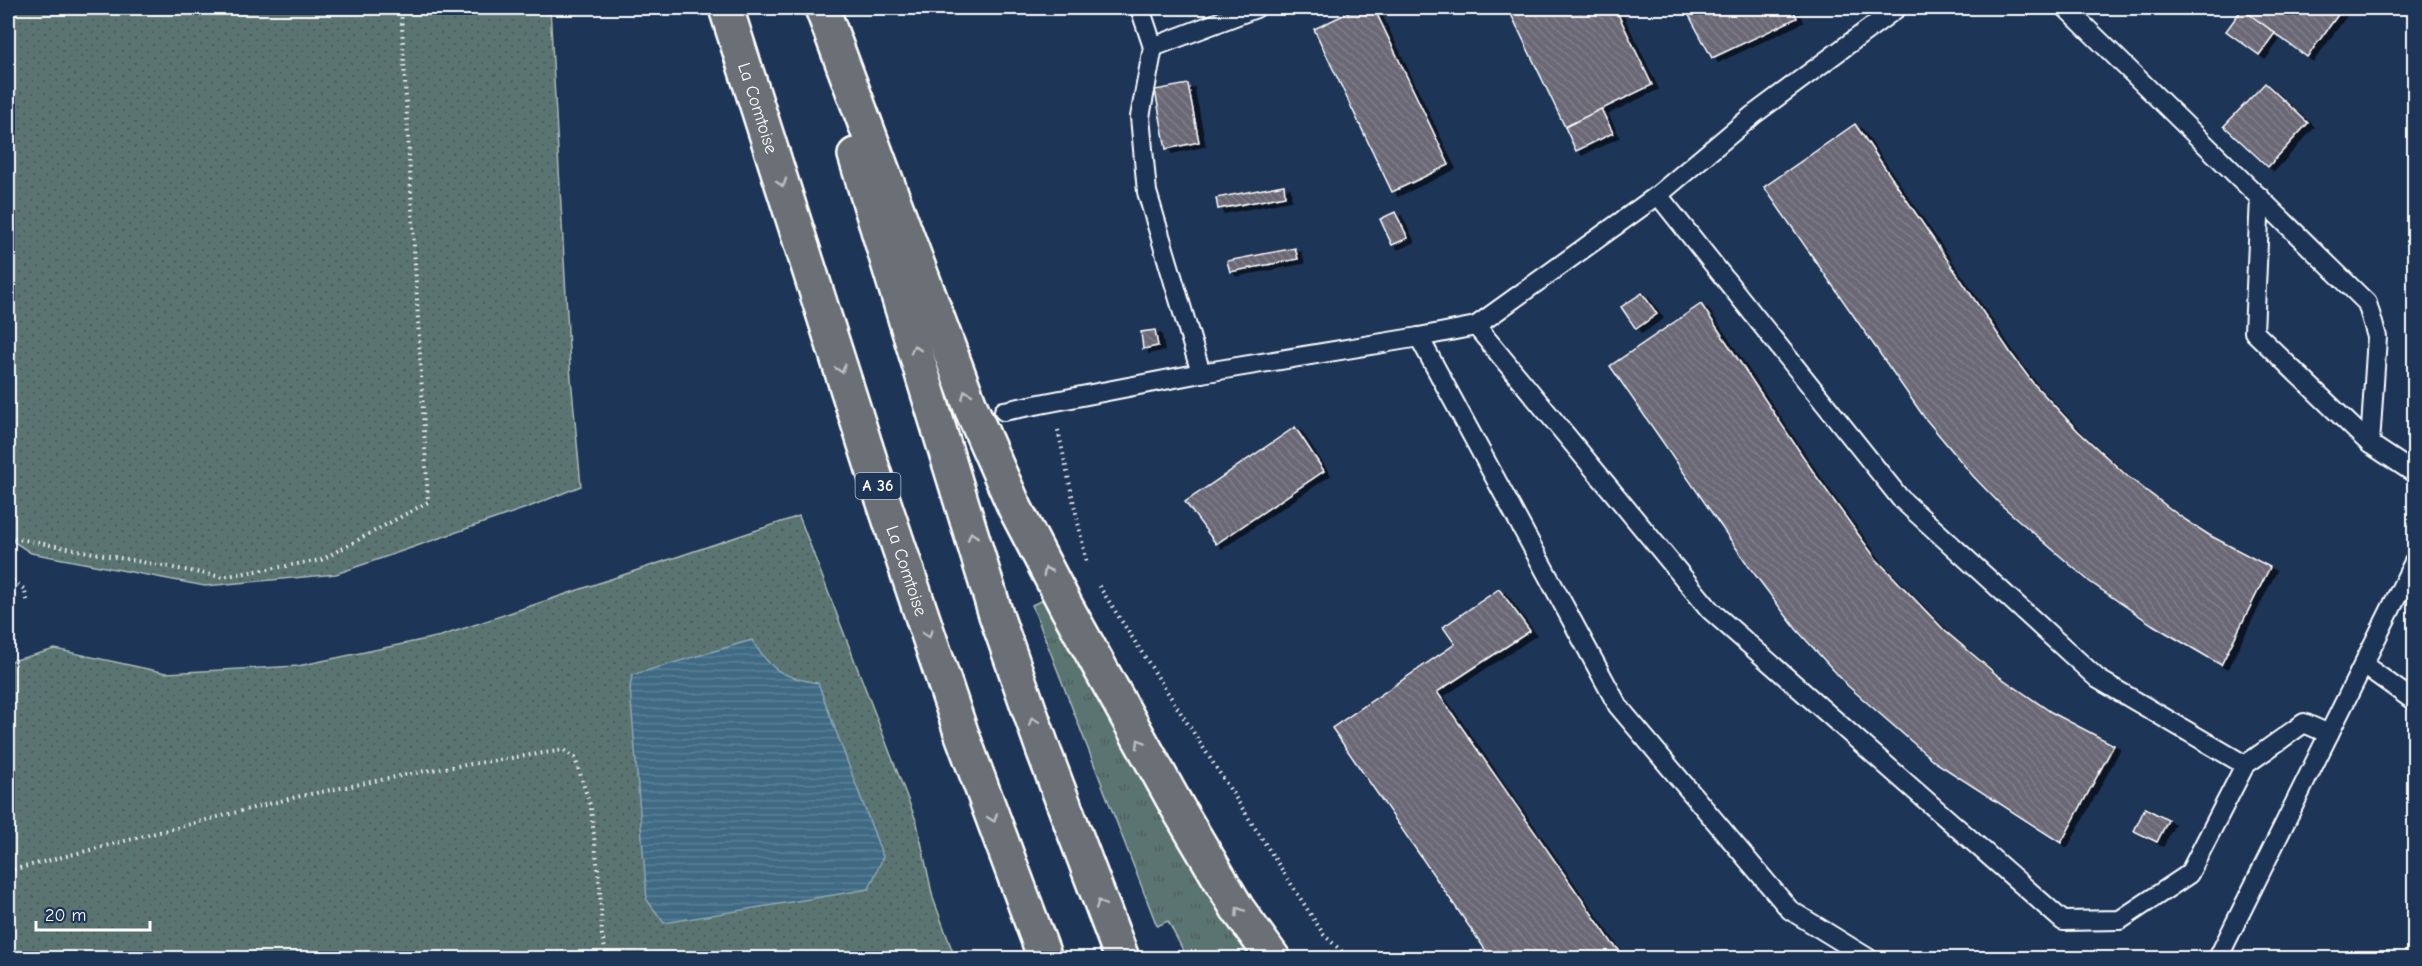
<svg xmlns="http://www.w3.org/2000/svg" width="2422" height="966" font-family="'Comic Neue',sans-serif">
  <style>
    .grass { fill: url(#grass-tufts); stroke: #acbab8; stroke-width: 1.5 }
    .garden { fill: url(#garden-dots); stroke: #acbab8; stroke-width: 1.5 }
    .water { fill: url(#water-rules); stroke: #8ca6b5; stroke-width: 1.5 }
    .building { fill: url(#building-back-hatch); stroke: #fff; stroke-width: 1.5; filter: url(#shadow) }
    .lines { fill: none; stroke-linecap: round; stroke-linejoin: round }
    .service-casing { stroke: #fff; stroke-width: 22 }
    .motorway-casing { stroke: #fff; stroke-width: 38 }
    .path { stroke: #fff; stroke-width: 4; stroke-dasharray: 1.5 4.5; stroke-linecap: butt }
    .service { stroke: #1d3557; stroke-width: 18 }
    .motorway { stroke: #6a7074; stroke-width: 33 }
    .oneway { stroke: #bcbfc0 }
    .labels { text-anchor: middle; dominant-baseline: central; stroke-width: 4.5; stroke-linejoin: round; paint-order: stroke }
    .shield { fill: #1d3557; stroke: #bbc2cd; stroke-width: 1.5 }
    .shield-label { font-size: 16px; font-weight: bold; fill: #fff }
    .street-label { font-size: 18px; fill: #fff; stroke: #1d3557 }
  </style>
  <defs>
    <pattern id="grass-tufts" width="24" height="20" patternUnits="userSpaceOnUse" patternTransform="scale(1.5)"><rect width="24" height="20" fill="#5a7471"/><path d="M3 7l-1-3M5 7V3M7 7l1-3M15 17l-1-3M17 17v-4M19 17l1-3" fill="none" stroke="#525c5b"/></pattern>
    <pattern id="garden-dots" width="8" height="8" patternUnits="userSpaceOnUse" patternTransform="scale(1.5)"><rect width="8" height="8" fill="#5a7471"/><path d="M2 2h.1M6 6h.1" fill="none" stroke="#525c5b" stroke-width="1.8" stroke-linecap="round"/></pattern>
    <pattern id="water-rules" width="6" height="5" patternUnits="userSpaceOnUse" patternTransform="scale(1.5)"><rect width="6" height="5" fill="#3f6a84"/><path d="M0 2.5h6" fill="none" stroke="#5c8096"/></pattern>
    <pattern id="building-back-hatch" width="6" height="6" patternUnits="userSpaceOnUse" patternTransform="scale(1.5)"><rect width="6" height="6" fill="#6b6775"/><path d="M-1 5l2 2M0 0l6 6M5-1l2 2" fill="none" stroke="#817e8a"/></pattern>
    <filter id="shadow"><feDropShadow dx="6" dy="4" stdDeviation="0" flood-color="#0009"/></filter>
  </defs>
  <rect width="100%" height="100%" fill="#1d3557"/>
  <filter id="ink" filterUnits="userSpaceOnUse"><feTurbulence type="fractalNoise" baseFrequency=".0167" numOctaves="2"/><feDisplacementMap in="SourceGraphic" scale="12" xChannelSelector="R" yChannelSelector="G"/><feConvolveMatrix kernelMatrix="1 2 1 2 8 2 1 2 1" color-interpolation-filters="sRGB"/></filter>
  <g filter="url(#ink)">
    <!-- grass -->
    <path class="grass" d="M 1047,598 L 1231,925 L 1252,958 L 1187,958 L 1168,921 L 1157,926 L 1032,605 Z"/>
    <!-- garden -->
    <g class="garden">
      <path d="M 8,8 L 550,8 L 570,367 L 581,486 L 529,507 L 336,574 L 205,586 L 31,553 L 8,538 Z"/>
      <path d="M 799,516 L 917,823 L 933,898 L 955,958 L 8,958 L 8,662 L 55,649 L 166,673 L 298,666 L 441,636 Z"/>
    </g>
    <!-- water -->
    <path class="water" d="M 752,640 C 771,671 782,677 818,683 L 883,857 L 869,889 L 664,923 L 647,900 L 630,688 L 632,675 Z"/>
    <!-- building -->
    <g class="building">
      <path d="M 1358,8 L 1374,8 L 1449,165 L 1392,192 L 1314,29 Z"/>
      <path d="M 1508,8 L 1615,8 L 1652,85 L 1565,127 Z"/>
      <path d="M 1685,8 L 1792,8 L 1797,18 L 1712,58 Z"/>
      <path d="M 2240,8 L 2343,8 L 2307,57 Z"/>
      <path d="M 2242,9 L 2275,33 L 2259,55 L 2226,31 Z"/>
      <path d="M 2265,83 L 2308,123 L 2268,167 L 2224,126 Z"/>
      <path d="M 1188,84 L 1199,142 L 1166,149 L 1155,90 Z"/>
      <path d="M 1601,109 L 1613,133 L 1576,151 L 1565,127 Z"/>
      <path d="M 1855,124 L 2012,355 L 2032,382 L 2078,431 L 2127,476 L 2181,517 L 2209,535 L 2270,567 L 2221,665 L 2153,625 L 2090,582 L 2000,504 L 1973,476 L 1924,417 L 1764,187 Z"/>
      <path d="M 1284,185 L 1285,196 L 1218,209 L 1216,198 Z"/>
      <path d="M 1395,212 L 1408,238 L 1392,245 L 1380,219 Z"/>
      <path d="M 1295,248 L 1298,259 L 1230,272 L 1227,261 Z"/>
      <path d="M 1642,293 L 1657,314 L 1636,329 L 1621,307 Z"/>
      <path d="M 1701,304 L 1816,476 L 1876,559 L 1945,631 L 1997,675 L 2051,712 L 2114,745 L 2061,843 L 1935,762 L 1848,686 L 1796,629 L 1750,568 L 1610,366 Z"/>
      <path d="M 1155,330 L 1158,346 L 1143,349 L 1141,332 Z"/>
      <path d="M 1295,427 L 1324,471 L 1216,544 L 1185,502 Z"/>
      <path d="M 1499,589 L 1530,631 L 1437,692 L 1612,943 L 1627,958 L 1491,958 L 1332,728 L 1455,644 L 1443,627 Z"/>
      <path d="M 2145,808 L 2168,820 L 2157,842 L 2134,831 Z"/>
    </g>
    <g class="lines">
      <!-- service casing -->
      <g class="service-casing">
        <g id="service">
          <path d="M 1140,8 L 1153,47 L 1256,8"/>
          <path d="M 2066,8 L 2367,303 L 2377,337 L 2370,444 L 2414,473"/>
          <path d="M 1153,47 L 1140,117 L 1147,192 L 1201,373"/>
          <path d="M 1658,195 L 1900,498 L 2098,679 L 2245,765 L 2304,723 L 2329,734"/>
          <path d="M 2260,197 L 2254,332 L 2370,444"/>
          <path d="M 1476,326 L 1710,610 L 2063,921 L 2120,920 L 2189,874 L 2245,765"/>
          <path d="M 1419,337 L 1618,706 L 1790,910 L 1868,958"/>
          <path d="M 1004,411 L 1201,373 L 1419,337 L 1476,326 L 1658,195 L 1753,115 L 1897,8"/>
          <path d="M 2364,665 L 2414,701"/>
          <path d="M 2218,958 L 2414,562"/>
        </g>
      </g>
      <!-- motorway casing -->
      <g class="motorway-casing">
        <g id="motorway">
          <path id="s1" d="M 726,8 L 876,479 L 961,732 L 1045,958"/>
          <path d="M 822,8 L 971,408 L 1015,508 L 1067,608 L 1179,810 L 1237,908 L 1273,958"/>
          <path d="M 855,155 L 996,615 L 1043,749 L 1122,958"/>
        </g>
      </g>
      <!-- path -->
      <g class="path">
        <path d="M 1058,430 L 1087,564"/>
        <path d="M 8,537 L 222,577 L 321,560 L 428,502 L 401,8"/>
        <path d="M 8,577 L 24,589 L 28,603"/>
        <path d="M 1099,586 L 1324,935 L 1349,958"/>
        <path d="M 8,871 L 296,797 L 425,771 L 564,750 L 575,758 L 591,808 L 600,888 L 602,935 L 607,958"/>
      </g>
      <!-- service -->
      <use href="#service" class="service"/>
      <!-- motorway -->
      <use href="#motorway" class="motorway"/>
    </g>
    <!-- one-way arrows -->
    <defs><path id="oneway-chevron" d="M-2-3.5L2.5 0L-2 3.5" fill="none" stroke-width="1.6" stroke-linecap="round" stroke-linejoin="round" transform="scale(1.5)"/></defs>
    <g class="oneway">
      <use href="#oneway-chevron" transform="translate(782 183) rotate(72)"/>
      <use href="#oneway-chevron" transform="translate(915 349) rotate(-107)"/>
      <use href="#oneway-chevron" transform="translate(841 369) rotate(72)"/>
      <use href="#oneway-chevron" transform="translate(966 394) rotate(-110)"/>
      <use href="#oneway-chevron" transform="translate(972 536) rotate(-107)"/>
      <use href="#oneway-chevron" transform="translate(1047 571) rotate(-117)"/>
      <use href="#oneway-chevron" transform="translate(928 634) rotate(71)"/>
      <use href="#oneway-chevron" transform="translate(1033 721) rotate(-109)"/>
      <use href="#oneway-chevron" transform="translate(1140 743) rotate(-120)"/>
      <use href="#oneway-chevron" transform="translate(993 818) rotate(70)"/>
      <use href="#oneway-chevron" transform="translate(1100 904) rotate(-111)"/>
      <use href="#oneway-chevron" transform="translate(1239 911) rotate(-124)"/>
    </g>
  </g>
  <g class="labels">
    <!-- shield labels -->
    <rect class="shield" x="855.5" y="473" width="45" height="26" rx="4.5"/>
    <g class="shield-label">
      <text x="878" y="486">A 36</text>
    </g>
    <!-- street labels -->
    <g class="street-label">
      <text stroke="none"><textPath href="#s1" startOffset="105">La Comtoise</textPath></text>
      <text stroke="none"><textPath href="#s1" startOffset="591">La Comtoise</textPath></text>
    </g>
  </g>
  <!-- margin -->
  <rect width="2422" height="966" fill="none" stroke="#1d3557" stroke-width="30"/>
  <rect x="15" y="15" width="2392" height="936" fill="none" stroke="#fff" stroke-width="2" filter="url(#ink)"/>
  <!-- scale -->
  <path d="M36 921v9h114v-9" fill="none" stroke="#ffffff" stroke-width="3"/>
  <text x="45" y="921" font-size="18" fill="#ffffff" stroke="#1d3557" stroke-width="4.5" paint-order="stroke">20 m</text>
</svg>
